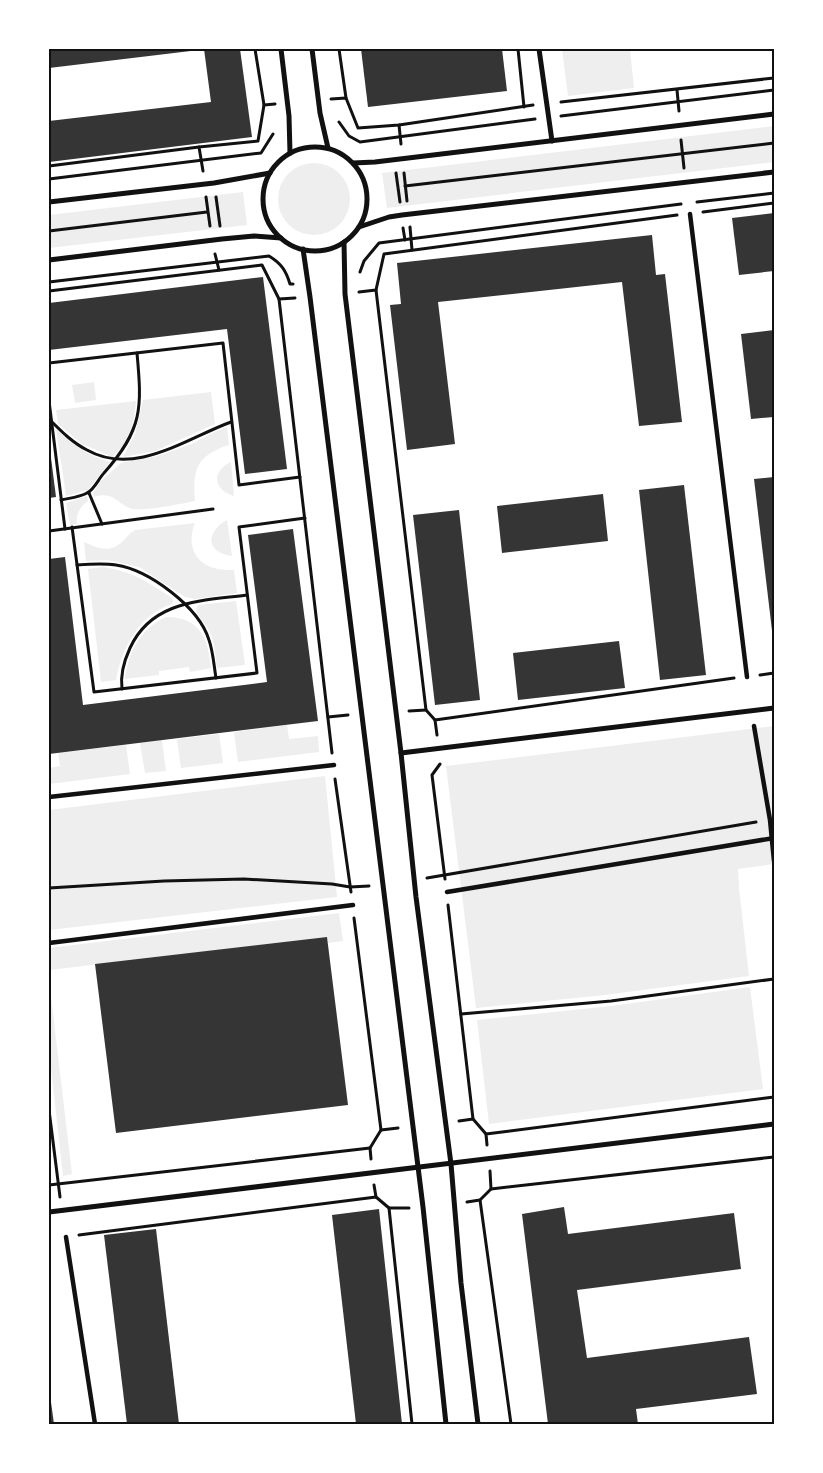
<svg xmlns="http://www.w3.org/2000/svg" width="823" height="1473" font-family="Montserrat,sans-serif">
  <style>
    .green { fill: #eee }
    .building { fill: #353535 }
    .lines { fill: none; stroke-linecap: round; stroke-linejoin: round }
    .path { stroke: #111; stroke-width: 3 }
    .pedestrian { stroke: #111; stroke-width: 4.5 }
    .minor { stroke: #111; stroke-width: 5 }
    .neatline { fill: none; stroke: #111; stroke-width: 2 }
  </style>
  <rect width="100%" height="100%" fill="#fff"/>
  <!-- green -->
  <g class="green">
    <path d="M 562,49 L 630,49 L 634,88 L 568,96 Z"/>
    <path d="M 774,126 L 774,162 L 387,208 L 382,173 Z"/>
    <circle cx="314" cy="199" r="36"/>
    <path d="M 243,192 L 247,225 L 49,248 L 49,215 Z"/>
    <path d="M 94,382 L 96,400 L 75,403 L 72,385 Z"/>
    <path d="M 211,392 L 215,424 L 155,451 L 123,457 L 135,434 L 143,400 Z"/>
    <path d="M 136,401 C 135,422 128,442 113,457 L 82,444 L 58,424 L 56,410 Z"/>
    <path d="M 227,427 L 229,445 C 197,455 192,470 195,501 C 180,504 146,511 133,509 C 119,507 115,490 94,497 L 93,493 L 100,482 L 121,463 L 158,456 L 194,443 L 210,434 Z"/>
    <path d="M 56,428 C 71,445 88,455 110,462 L 88,490 L 66,496 Z"/>
    <path d="M 231,462 L 234,496 C 213,490 211,471 231,462 Z"/>
    <path d="M 87,496 L 88,501 C 81,506 75,514 77,524 L 70,525 L 66,503 Z"/>
    <path d="M 227,520 L 232,556 C 206,553 205,532 227,520 Z"/>
    <path d="M 195,523 C 187,542 193,562 214,568 C 220,570 228,570 234,570 L 237,593 L 195,599 L 185,597 L 139,567 L 107,560 L 86,561 L 84,542 C 97,548 111,554 123,541 C 127,537 129,534 135,530 Z"/>
    <path d="M 102,567 C 132,571 148,582 172,598 L 173,601 L 172,604 C 139,615 122,647 116,680 L 101,682 L 88,569 Z"/>
    <path d="M 236,601 L 245,665 L 217,668 C 215,655 215,642 209,631 C 206,623 198,618 196,610 L 198,605 Z"/>
    <path d="M 166,617 C 201,617 208,639 211,668 L 190,672 L 189,667 L 159,671 L 159,675 L 125,679 C 128,652 141,628 166,617 Z"/>
    <path d="M 287,725 L 289,739 L 318,736 L 319,752 L 238,762 L 234,732 Z"/>
    <path d="M 774,726 L 774,864 L 738,869 L 739,888 L 749,976 L 605,995 L 476,1008 L 446,766 Z"/>
    <path d="M 219,734 L 223,763 L 181,768 L 177,739 Z"/>
    <path d="M 162,740 L 166,771 L 145,773 L 140,743 Z"/>
    <path d="M 126,745 L 130,774 L 49,784 L 49,768 L 60,766 L 58,753 Z"/>
    <path d="M 325,776 L 337,897 L 49,930 L 49,810 Z"/>
    <path d="M 339,913 L 343,941 L 328,943 L 327,937 L 49,970 L 49,948 Z"/>
    <path d="M 49,980 L 72,1174 L 63,1176 L 49,1050 Z"/>
    <path d="M 750,987 L 763,1089 L 489,1124 L 477,1020 L 611,1006 Z"/>
  </g>
  <!-- building -->
  <g class="building">
    <path d="M 49,49 L 199,49 L 199,50 L 49,68 Z"/>
    <path d="M 204,49 L 240,49 L 252,137 L 49,162 L 49,121 L 211,102 Z"/>
    <path d="M 361,49 L 502,49 L 507,91 L 368,107 Z"/>
    <path d="M 774,213 L 774,271 L 739,275 L 732,218 Z"/>
    <path d="M 652,235 L 656,275 L 665,274 L 682,422 L 639,426 L 622,282 L 438,302 L 455,444 L 407,450 L 390,305 L 401,304 L 397,263 Z"/>
    <path d="M 263,277 L 287,469 L 245,474 L 227,329 L 49,350 L 49,303 Z"/>
    <path d="M 774,330 L 774,417 L 751,419 L 741,334 Z"/>
    <path d="M 50,450 L 56,497 L 49,498 L 49,451 Z"/>
    <path d="M 774,477 L 774,639 L 773,639 L 754,479 Z"/>
    <path d="M 684,485 L 706,675 L 660,680 L 639,490 Z"/>
    <path d="M 603,494 L 608,541 L 502,553 L 497,506 Z"/>
    <path d="M 459,510 L 480,700 L 435,705 L 413,515 Z"/>
    <path d="M 293,529 L 318,721 L 49,754 L 49,559 L 65,557 L 83,705 L 267,682 L 248,535 Z"/>
    <path d="M 619,641 L 625,688 L 518,700 L 513,653 Z"/>
    <path d="M 327,937 L 348,1105 L 116,1133 L 95,964 Z"/>
    <path d="M 564,1207 L 568,1234 L 734,1213 L 741,1269 L 577,1290 L 587,1358 L 749,1337 L 757,1394 L 636,1409 L 638,1424 L 548,1424 L 522,1214 Z"/>
    <path d="M 379,1209 L 402,1424 L 356,1424 L 332,1215 Z"/>
    <path d="M 156,1229 L 179,1424 L 127,1424 L 104,1235 Z"/>
    <path d="M 49,1395 L 50,1395 L 54,1424 L 49,1424 Z"/>
  </g>
  <g class="lines">
    <!-- path -->
    <g class="path">
      <path d="M 255,49 L 264,105"/>
      <path d="M 339,49 L 346,98"/>
      <path d="M 518,49 L 524,107"/>
      <path d="M 677,90 L 679,111"/>
      <path d="M 331,99 L 346,98 L 358,128 L 399,125 L 533,105"/>
      <path d="M 561,102 L 774,78"/>
      <path d="M 561,116 L 774,90"/>
      <path d="M 339,122 L 349,136 L 360,142 L 535,119"/>
      <path d="M 399,125 L 401,144"/>
      <path d="M 681,140 L 684,168"/>
      <path d="M 49,166 L 199,147"/>
      <path d="M 203,171 L 199,147 L 258,141 L 264,105 L 275,104"/>
      <path d="M 396,173 L 400,202"/>
      <path d="M 404,173 L 407,201"/>
      <path d="M 49,179 L 261,153 L 273,134"/>
      <path d="M 405,186 L 774,143"/>
      <path d="M 206,197 L 210,226"/>
      <path d="M 216,197 L 220,226"/>
      <path d="M 697,202 L 774,193"/>
      <path d="M 703,212 L 774,203"/>
      <path d="M 410,227 L 412,250"/>
      <path d="M 403,228 L 405,240"/>
      <path d="M 49,231 L 207,212"/>
      <path d="M 215,254 L 219,270"/>
      <path d="M 360,272 L 364,261 L 379,243 L 681,204"/>
      <path d="M 49,282 L 269,256 C 282,264 286,271 290,284 L 293,284"/>
      <path d="M 376,290 L 426,710 L 435,720"/>
      <path d="M 49,291 L 262,265 L 279,299 L 295,298"/>
      <path d="M 359,292 L 376,290 L 384,254 L 677,215"/>
      <path d="M 279,299 L 332,753"/>
      <path d="M 49,363 L 223,343 L 239,485 L 300,477"/>
      <path d="M 49,401 L 65,529"/>
      <path d="M 51,421 C 62,432 73,443 87,450 C 135,477 187,438 231,422"/>
      <path d="M 89,493 L 102,524"/>
      <path d="M 61,500 C 70,498 80,497 87,493 C 94,490 99,478 104,473 C 143,429 142,408 137,353"/>
      <path d="M 72,527 L 94,692 L 257,673 L 239,527 L 305,518"/>
      <path d="M 49,531 L 213,509"/>
      <path d="M 77,565 C 90,564 103,563 116,565 C 149,570 199,607 209,640 C 213,651 214,666 216,678"/>
      <path d="M 760,675 L 774,673"/>
      <path d="M 122,689 C 120,674 124,661 130,648 C 152,600 202,601 247,595"/>
      <path d="M 409,711 L 426,710"/>
      <path d="M 328,717 L 348,715"/>
      <path d="M 437,735 L 435,720 L 734,678"/>
      <path d="M 440,764 L 432,775 L 445,879"/>
      <path d="M 335,779 L 351,892"/>
      <path d="M 427,878 L 756,822"/>
      <path d="M 49,888 L 164,881 L 244,879 L 332,884 L 350,887 L 369,886"/>
      <path d="M 448,905 L 473,1119 L 486,1134"/>
      <path d="M 354,918 L 381,1130 L 370,1148 L 371,1159"/>
      <path d="M 461,1014 L 611,1001 L 774,979"/>
      <path d="M 49,1110 L 60,1197"/>
      <path d="M 459,1121 L 473,1119"/>
      <path d="M 381,1130 L 398,1128"/>
      <path d="M 487,1145 L 486,1134 L 774,1097"/>
      <path d="M 490,1171 L 491,1189"/>
      <path d="M 49,1185 L 370,1148"/>
      <path d="M 374,1185 L 376,1197"/>
      <path d="M 480,1200 L 511,1424"/>
      <path d="M 467,1202 L 480,1200 L 491,1189 L 774,1157"/>
      <path d="M 389,1208 L 412,1424"/>
      <path d="M 79,1235 L 376,1197 L 389,1208 L 409,1208"/>
    </g>
    <!-- pedestrian -->
    <g class="pedestrian">
      <path d="M 690,214 L 747,677"/>
      <path d="M 754,726 L 770,820 L 774,861"/>
      <path d="M 49,797 L 334,765"/>
      <path d="M 447,892 L 774,838"/>
      <path d="M 49,943 L 353,905"/>
      <path d="M 66,1237 L 95,1424"/>
    </g>
    <!-- minor -->
    <g class="minor">
      <path d="M 281,49 L 289,116 L 290,153"/>
      <path d="M 312,49 L 320,113 L 328,148"/>
      <path d="M 539,49 L 552,141"/>
      <circle cx="315" cy="199" r="52"/>
      <path d="M 353,163 L 375,162 L 774,114"/>
      <path d="M 49,202 L 214,183 L 270,173"/>
      <path d="M 359,227 L 389,217 L 402,215 L 774,172"/>
      <path d="M 344,242 L 345,294 L 401,753 L 416,897 L 451,1164 L 461,1283 L 478,1424"/>
      <path d="M 303,249 L 310,297 L 423,1207 L 446,1424"/>
      <path d="M 49,260 L 222,239 L 254,236 L 281,238"/>
      <path d="M 401,753 L 774,708"/>
      <path d="M 49,1212 L 774,1124"/>
    </g>
  </g>
  <!-- border -->
  <rect width="823" height="1473" fill="none" stroke="#ffffff" stroke-width="100"/>
  <rect x="50" y="50" width="723" height="1373" class="neatline"/>
</svg>
